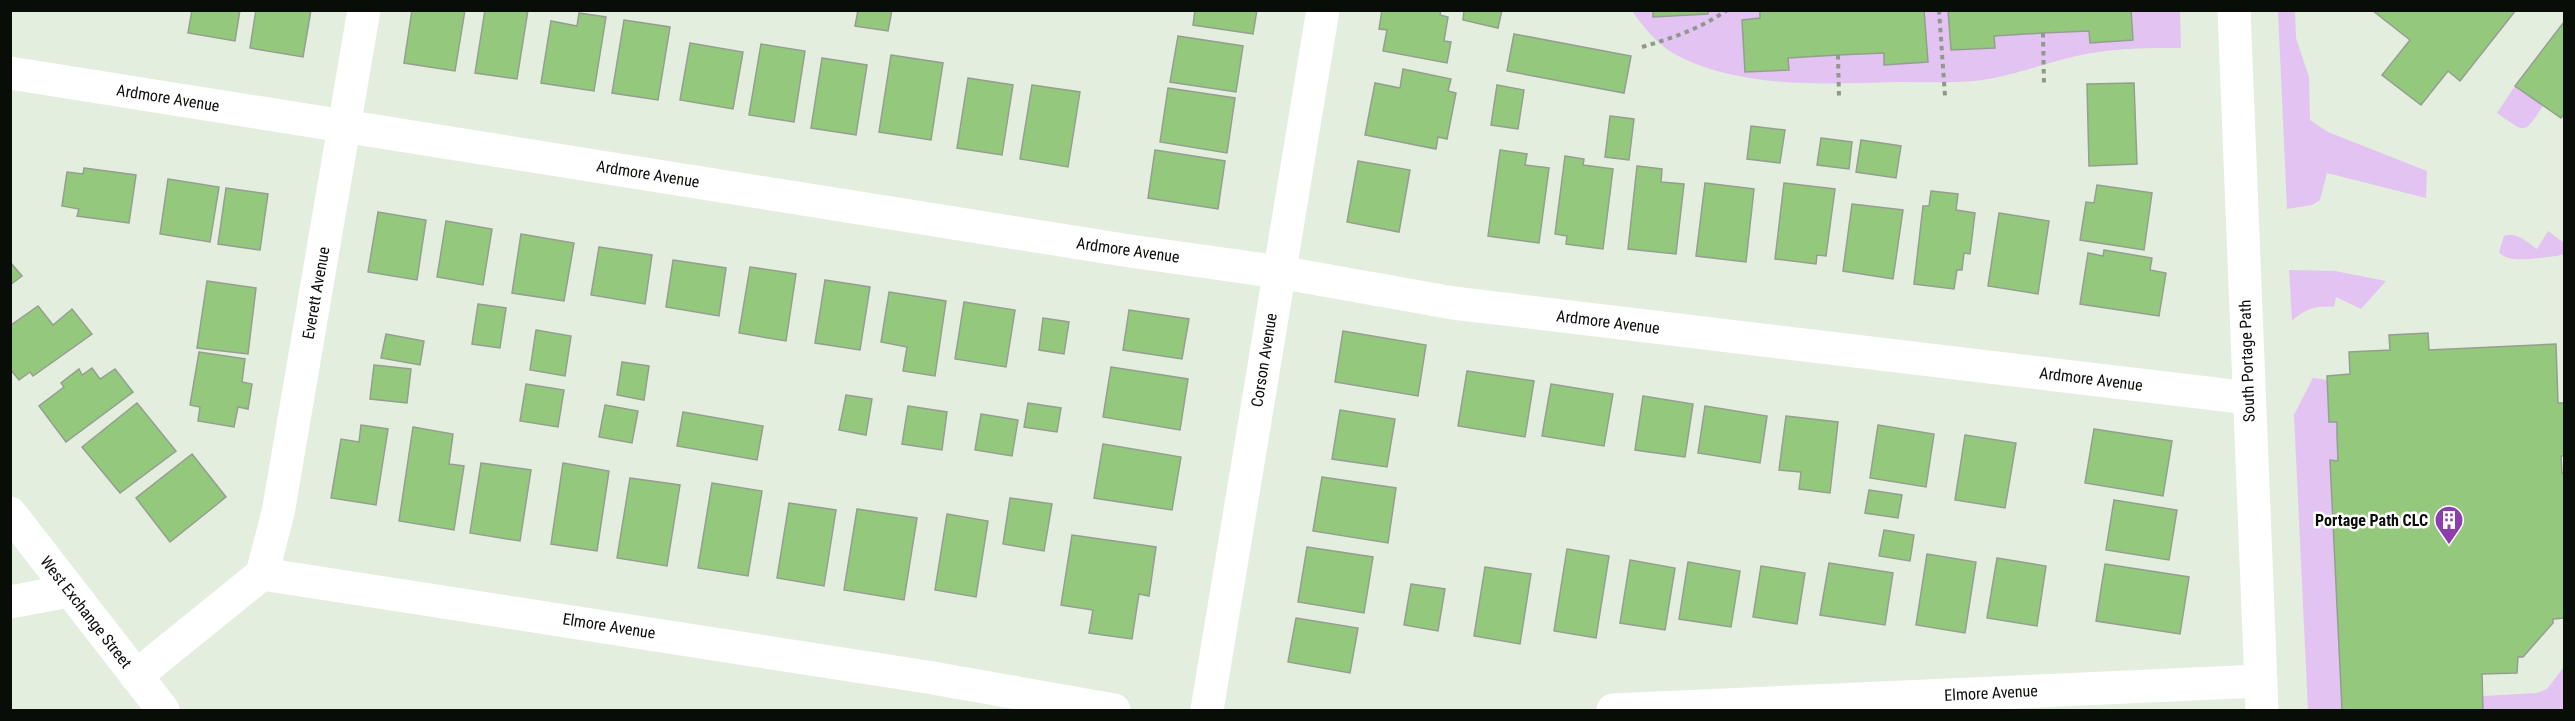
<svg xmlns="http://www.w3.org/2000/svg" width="2575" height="721" font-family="'Roboto Condensed',sans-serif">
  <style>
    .green { fill: #e3c3f1 }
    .building { fill: #94c87d; stroke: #949f90; stroke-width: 1.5 }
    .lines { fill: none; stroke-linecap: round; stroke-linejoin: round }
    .path { stroke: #90988c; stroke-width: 4; stroke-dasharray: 4.5 4.5; stroke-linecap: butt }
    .minor { stroke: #fff; stroke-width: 33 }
    .secondary { stroke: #fff; stroke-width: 33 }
    .primary { stroke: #fff; stroke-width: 33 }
    .labels { text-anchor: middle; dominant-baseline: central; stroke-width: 5; stroke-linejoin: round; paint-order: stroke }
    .street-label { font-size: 16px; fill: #090d08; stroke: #fff }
    .poi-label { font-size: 16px; font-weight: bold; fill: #090d08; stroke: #fff; text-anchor: end }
  </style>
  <rect width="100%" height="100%" fill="#e3eede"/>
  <!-- green -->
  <g class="green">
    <path d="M 1632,11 L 2180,11 L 2181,48 C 2149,48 2117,48 2086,54 C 2048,61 2013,77 1975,81 C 1949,83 1923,82 1897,82 C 1827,84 1736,89 1673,53 C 1656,43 1643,26 1632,11 Z"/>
    <path d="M 2278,11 L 2295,11 L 2296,38 L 2309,77 L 2310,120 L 2328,132 L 2427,171 L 2426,198 L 2327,173 L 2320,200 L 2312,205 L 2287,209 Z"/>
    <path d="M 2515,86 L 2543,106 C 2523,136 2526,133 2497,113 Z"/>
    <path d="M 2548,231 L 2564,243 L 2564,254 L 2557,256 C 2542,257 2509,265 2499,252 L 2504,236 C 2517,232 2527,242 2537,249 Z"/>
    <path d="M 2289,270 L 2335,271 L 2386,281 L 2361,309 L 2336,297 L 2334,307 C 2317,305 2304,309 2292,321 Z"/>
    <path d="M 2313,378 L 2327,380 L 2329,422 L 2337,422 L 2338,461 L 2331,461 L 2342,710 L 2308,710 L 2294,415 Z"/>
    <path d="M 2564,667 L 2564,710 L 2483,710 L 2483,696 L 2537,693 L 2547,689 Z"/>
  </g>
  <!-- building -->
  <g class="building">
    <path d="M 192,10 L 240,10 L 235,41 L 188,33 Z"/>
    <path d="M 256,10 L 311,10 L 303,57 L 250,48 Z"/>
    <path d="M 412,10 L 465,10 L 455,71 L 404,63 Z"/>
    <path d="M 485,10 L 528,10 L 517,79 L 475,73 Z"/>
    <path d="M 858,10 L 892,10 L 888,31 L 855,26 Z"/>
    <path d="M 1195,10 L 1257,10 L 1253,34 L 1193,25 Z"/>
    <path d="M 1382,10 L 1441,10 L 1440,15 L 1448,17 L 1444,41 L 1451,42 L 1447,63 L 1383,51 L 1387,30 L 1379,29 Z"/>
    <path d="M 1464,10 L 1502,10 L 1498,28 L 1463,20 Z"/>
    <path d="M 1653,10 L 1708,10 L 1708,14 L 1653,17 Z"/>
    <path d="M 1760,10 L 1924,10 L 1928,62 L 1884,65 L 1884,53 L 1838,55 L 1788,58 L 1789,70 L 1745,72 L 1742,20 L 1760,18 Z"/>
    <path d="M 1948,10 L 2131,10 L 2133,40 L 2090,43 L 2089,31 L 2043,33 L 1994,36 L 1995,48 L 1951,50 Z"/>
    <path d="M 2372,10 L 2516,10 L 2460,81 L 2448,71 L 2421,105 L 2382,75 L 2410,40 Z"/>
    <path d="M 579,13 L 606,17 L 594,91 L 541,83 L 551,21 L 577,26 Z"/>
    <path d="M 624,20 L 670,27 L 658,100 L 612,93 Z"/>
    <path d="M 2564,22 L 2564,114 L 2561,118 L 2515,86 Z"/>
    <path d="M 1514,34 L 1631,56 L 1624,93 L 1507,71 Z"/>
    <path d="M 1178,36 L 1243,46 L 1236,92 L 1170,82 Z"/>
    <path d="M 690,43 L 743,52 L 733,109 L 680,100 Z"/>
    <path d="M 761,44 L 805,51 L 794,122 L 749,115 Z"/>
    <path d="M 891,55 L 943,63 L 931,140 L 879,132 Z"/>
    <path d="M 822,58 L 867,65 L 856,135 L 811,128 Z"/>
    <path d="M 1403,69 L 1451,79 L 1448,91 L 1456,93 L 1447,139 L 1438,137 L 1436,149 L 1365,135 L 1375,83 L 1400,88 Z"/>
    <path d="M 968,78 L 1013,85 L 1002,155 L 957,148 Z"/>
    <path d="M 2134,83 L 2137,164 L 2089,166 L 2087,84 Z"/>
    <path d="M 1032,85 L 1080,92 L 1068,167 L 1020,159 Z"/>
    <path d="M 1497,85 L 1524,90 L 1518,129 L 1491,125 Z"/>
    <path d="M 1168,88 L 1235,98 L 1227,153 L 1160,142 Z"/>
    <path d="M 1610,116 L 1634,119 L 1629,160 L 1605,157 Z"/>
    <path d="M 1751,126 L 1785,130 L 1780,163 L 1747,159 Z"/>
    <path d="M 1821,138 L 1852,142 L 1849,169 L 1817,165 Z"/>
    <path d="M 1861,140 L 1901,146 L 1896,178 L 1856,172 Z"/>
    <path d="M 1155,150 L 1225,161 L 1218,209 L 1148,198 Z"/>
    <path d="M 1500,150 L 1527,154 L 1525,165 L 1549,168 L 1539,243 L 1488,236 Z"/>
    <path d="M 1565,156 L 1584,159 L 1583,165 L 1613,169 L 1603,249 L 1566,244 L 1567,236 L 1555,234 Z"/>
    <path d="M 1358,161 L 1410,170 L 1399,232 L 1347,222 Z"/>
    <path d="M 1637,166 L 1662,169 L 1661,182 L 1684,184 L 1676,254 L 1628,249 Z"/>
    <path d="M 84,168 L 136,175 L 129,223 L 77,216 L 79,209 L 62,206 L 67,172 L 83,174 Z"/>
    <path d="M 168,179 L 219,187 L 210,242 L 160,234 Z"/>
    <path d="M 1705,183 L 1754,189 L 1746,262 L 1696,256 Z"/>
    <path d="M 1784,183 L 1835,189 L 1826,256 L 1817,255 L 1816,264 L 1775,259 Z"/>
    <path d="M 2097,185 L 2152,193 L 2144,250 L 2080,240 L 2086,202 L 2094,203 Z"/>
    <path d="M 226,188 L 268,194 L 260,250 L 218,244 Z"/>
    <path d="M 1931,191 L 1958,194 L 1956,210 L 1975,213 L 1970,254 L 1964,253 L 1962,270 L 1957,270 L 1954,289 L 1914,284 L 1923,206 L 1929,206 Z"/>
    <path d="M 1852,204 L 1903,210 L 1893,279 L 1843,271 Z"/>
    <path d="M 378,212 L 426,220 L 417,280 L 368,272 Z"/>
    <path d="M 1999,213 L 2049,221 L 2038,294 L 1988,286 Z"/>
    <path d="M 446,221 L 492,229 L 483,285 L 437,277 Z"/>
    <path d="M 521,234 L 574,243 L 564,301 L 512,293 Z"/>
    <path d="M 599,247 L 652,255 L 645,304 L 591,295 Z"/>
    <path d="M 2104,250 L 2152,258 L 2150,270 L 2166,273 L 2159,316 L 2080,304 L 2088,253 L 2103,256 Z"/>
    <path d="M 673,260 L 726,268 L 719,316 L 666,307 Z"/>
    <path d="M 10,262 L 22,276 L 10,285 Z"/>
    <path d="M 750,267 L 796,274 L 786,341 L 739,333 Z"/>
    <path d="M 825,280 L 870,287 L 860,350 L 815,343 Z"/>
    <path d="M 207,281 L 256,288 L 248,354 L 197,348 Z"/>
    <path d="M 889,292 L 946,301 L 935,376 L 903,371 L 907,347 L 881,342 Z"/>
    <path d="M 964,302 L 1015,310 L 1006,367 L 955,359 Z"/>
    <path d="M 478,304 L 506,308 L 500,348 L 472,344 Z"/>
    <path d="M 38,306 L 53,325 L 72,309 L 92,334 L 33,376 L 30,372 L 19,380 L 10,369 L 10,326 Z"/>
    <path d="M 1129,310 L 1189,319 L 1182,359 L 1123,350 Z"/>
    <path d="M 1043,318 L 1069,322 L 1064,354 L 1039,350 Z"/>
    <path d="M 536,330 L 571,336 L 565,376 L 530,370 Z"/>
    <path d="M 1343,331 L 1426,345 L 1418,396 L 1335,382 Z"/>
    <path d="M 2428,333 L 2429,350 L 2556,344 L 2558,403 L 2564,403 L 2564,456 L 2561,456 L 2562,473 L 2564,473 L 2564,618 L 2553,619 L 2553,623 L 2523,657 L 2518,657 L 2517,673 L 2482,674 L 2483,710 L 2342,710 L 2330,460 L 2338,461 L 2337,435 L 2337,422 L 2329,422 L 2327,376 L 2350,374 L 2349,352 L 2390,350 L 2389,335 Z"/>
    <path d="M 386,334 L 424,341 L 420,365 L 381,358 Z"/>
    <path d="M 199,352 L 245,359 L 242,382 L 252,384 L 248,409 L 238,407 L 234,427 L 198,421 L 200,407 L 190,405 Z"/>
    <path d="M 622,362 L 649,366 L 644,400 L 617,395 Z"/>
    <path d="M 374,365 L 411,369 L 407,403 L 370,399 Z"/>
    <path d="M 1111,367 L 1188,379 L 1180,430 L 1103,417 Z"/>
    <path d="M 92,368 L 100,379 L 115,369 L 133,392 L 66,442 L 39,406 L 64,387 L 61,383 L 79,369 L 82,375 Z"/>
    <path d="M 1467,371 L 1534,381 L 1525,437 L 1458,426 Z"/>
    <path d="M 526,384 L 564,390 L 558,427 L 520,421 Z"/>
    <path d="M 1551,384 L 1613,394 L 1604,446 L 1542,436 Z"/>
    <path d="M 846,395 L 872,399 L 866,435 L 839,430 Z"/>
    <path d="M 1643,396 L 1693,404 L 1685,457 L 1635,450 Z"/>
    <path d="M 137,403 L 176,451 L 120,493 L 82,447 Z"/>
    <path d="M 1028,403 L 1061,408 L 1057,432 L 1024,427 Z"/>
    <path d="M 605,405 L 638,411 L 632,443 L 599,437 Z"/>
    <path d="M 908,406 L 947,412 L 942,450 L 902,444 Z"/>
    <path d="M 1705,406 L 1767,416 L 1760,463 L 1698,453 Z"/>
    <path d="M 1340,410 L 1395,419 L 1387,467 L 1332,459 Z"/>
    <path d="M 683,412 L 763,426 L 757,460 L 677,446 Z"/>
    <path d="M 981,414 L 1018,420 L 1012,456 L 975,450 Z"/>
    <path d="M 1786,416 L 1838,422 L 1830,493 L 1799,489 L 1801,472 L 1779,470 Z"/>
    <path d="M 361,425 L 388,429 L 376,505 L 331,498 L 341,439 L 359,442 Z"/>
    <path d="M 1878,425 L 1934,434 L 1926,487 L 1870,478 Z"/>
    <path d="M 413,427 L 453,434 L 449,464 L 464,466 L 454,530 L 399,521 Z"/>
    <path d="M 2094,429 L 2172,441 L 2163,496 L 2085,483 Z"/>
    <path d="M 1965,435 L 2016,443 L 2005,508 L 1955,500 Z"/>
    <path d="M 1103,444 L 1181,457 L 1172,510 L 1094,498 Z"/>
    <path d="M 192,454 L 226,497 L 170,542 L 136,498 Z"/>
    <path d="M 481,463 L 531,470 L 520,541 L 470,533 Z"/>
    <path d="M 563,463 L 609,471 L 597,551 L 551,544 Z"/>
    <path d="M 1322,477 L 1396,488 L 1388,543 L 1313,531 Z"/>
    <path d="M 630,478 L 680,485 L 667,566 L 617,558 Z"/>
    <path d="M 712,483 L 762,491 L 748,576 L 698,568 Z"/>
    <path d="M 1869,490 L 1902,495 L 1898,518 L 1865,513 Z"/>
    <path d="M 1010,498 L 1052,504 L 1044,551 L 1003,544 Z"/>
    <path d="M 2114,500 L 2177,510 L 2169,560 L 2106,550 Z"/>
    <path d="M 789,503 L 836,510 L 824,586 L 777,578 Z"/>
    <path d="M 857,509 L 917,518 L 904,600 L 844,590 Z"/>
    <path d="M 947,514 L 988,521 L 976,597 L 935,590 Z"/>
    <path d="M 1884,530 L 1914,535 L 1910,561 L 1879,556 Z"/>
    <path d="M 1072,535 L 1156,547 L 1149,596 L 1139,594 L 1132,639 L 1089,633 L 1093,610 L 1061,605 Z"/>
    <path d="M 1307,547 L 1373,557 L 1364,613 L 1298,602 Z"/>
    <path d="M 1567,549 L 1609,556 L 1596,638 L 1554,631 Z"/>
    <path d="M 1927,554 L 1976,562 L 1965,633 L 1916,625 Z"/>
    <path d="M 1997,558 L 2046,566 L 2037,626 L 1987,618 Z"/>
    <path d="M 1630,560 L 1675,568 L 1665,630 L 1620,623 Z"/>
    <path d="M 1688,562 L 1740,571 L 1731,627 L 1679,619 Z"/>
    <path d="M 1829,563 L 1893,573 L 1885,625 L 1820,615 Z"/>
    <path d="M 2105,564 L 2189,577 L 2180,634 L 2096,621 Z"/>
    <path d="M 1761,566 L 1805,573 L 1797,624 L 1753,617 Z"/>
    <path d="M 1485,567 L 1531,574 L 1520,644 L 1474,636 Z"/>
    <path d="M 1411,584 L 1445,589 L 1438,631 L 1404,625 Z"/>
    <path d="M 1296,618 L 1358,628 L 1350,673 L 1288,662 Z"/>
  </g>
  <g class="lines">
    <!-- path -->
    <g class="path">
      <path d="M 1939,10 L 1945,96"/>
      <path d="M 2043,33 L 2044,84"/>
      <path d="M 1642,47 C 1672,38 1700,29 1727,10"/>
      <path d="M 1838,55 L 1839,97"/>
    </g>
    <!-- minor -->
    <g class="minor">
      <path d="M 10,73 L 1130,251 L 1279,272 L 1453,303 L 2249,398"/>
      <path d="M 262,574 L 278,513 L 364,10"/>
      <path d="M 10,602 L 69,591"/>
      <path d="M 136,676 L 262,574 L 927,677 L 1114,710"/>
      <path d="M 1207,710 L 1323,10"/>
      <path d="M 1613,710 L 2261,681"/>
    </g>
    <!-- secondary -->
    <path class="secondary" d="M 2234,10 L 2262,710"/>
    <!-- primary -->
    <path class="primary" d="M 10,513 L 163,710"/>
  </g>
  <!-- icons -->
  <defs>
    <g id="building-pin" transform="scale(1.5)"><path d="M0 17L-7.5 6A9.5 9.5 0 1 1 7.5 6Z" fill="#8e3dad" stroke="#fff"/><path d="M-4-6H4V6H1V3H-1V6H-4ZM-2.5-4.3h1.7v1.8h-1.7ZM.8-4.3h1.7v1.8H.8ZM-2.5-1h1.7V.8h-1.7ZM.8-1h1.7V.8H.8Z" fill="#fff"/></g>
  </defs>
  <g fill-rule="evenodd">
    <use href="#building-pin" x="2449" y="520"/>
  </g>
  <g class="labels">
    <!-- street labels -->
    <g class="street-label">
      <text transform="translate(168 98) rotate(9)">Ardmore Avenue</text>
      <text transform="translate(648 174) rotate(9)">Ardmore Avenue</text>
      <text transform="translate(1128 250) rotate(8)">Ardmore Avenue</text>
      <text transform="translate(316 293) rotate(-80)">Everett Avenue</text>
      <text transform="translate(1608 322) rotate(7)">Ardmore Avenue</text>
      <text transform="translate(1264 360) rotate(-81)">Corson Avenue</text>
      <text transform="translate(2247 361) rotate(-92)">South Portage Path</text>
      <text transform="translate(2091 379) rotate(7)">Ardmore Avenue</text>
      <text transform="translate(86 612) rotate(52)">West Exchange Street</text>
      <text transform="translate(609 626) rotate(9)">Elmore Avenue</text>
      <text transform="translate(1991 693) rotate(-3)">Elmore Avenue</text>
    </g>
    <!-- poi labels -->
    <g class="poi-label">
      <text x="2428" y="520">Portage Path CLC</text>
    </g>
  </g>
  <!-- border -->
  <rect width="2575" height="721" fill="none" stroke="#090d08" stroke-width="24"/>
</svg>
